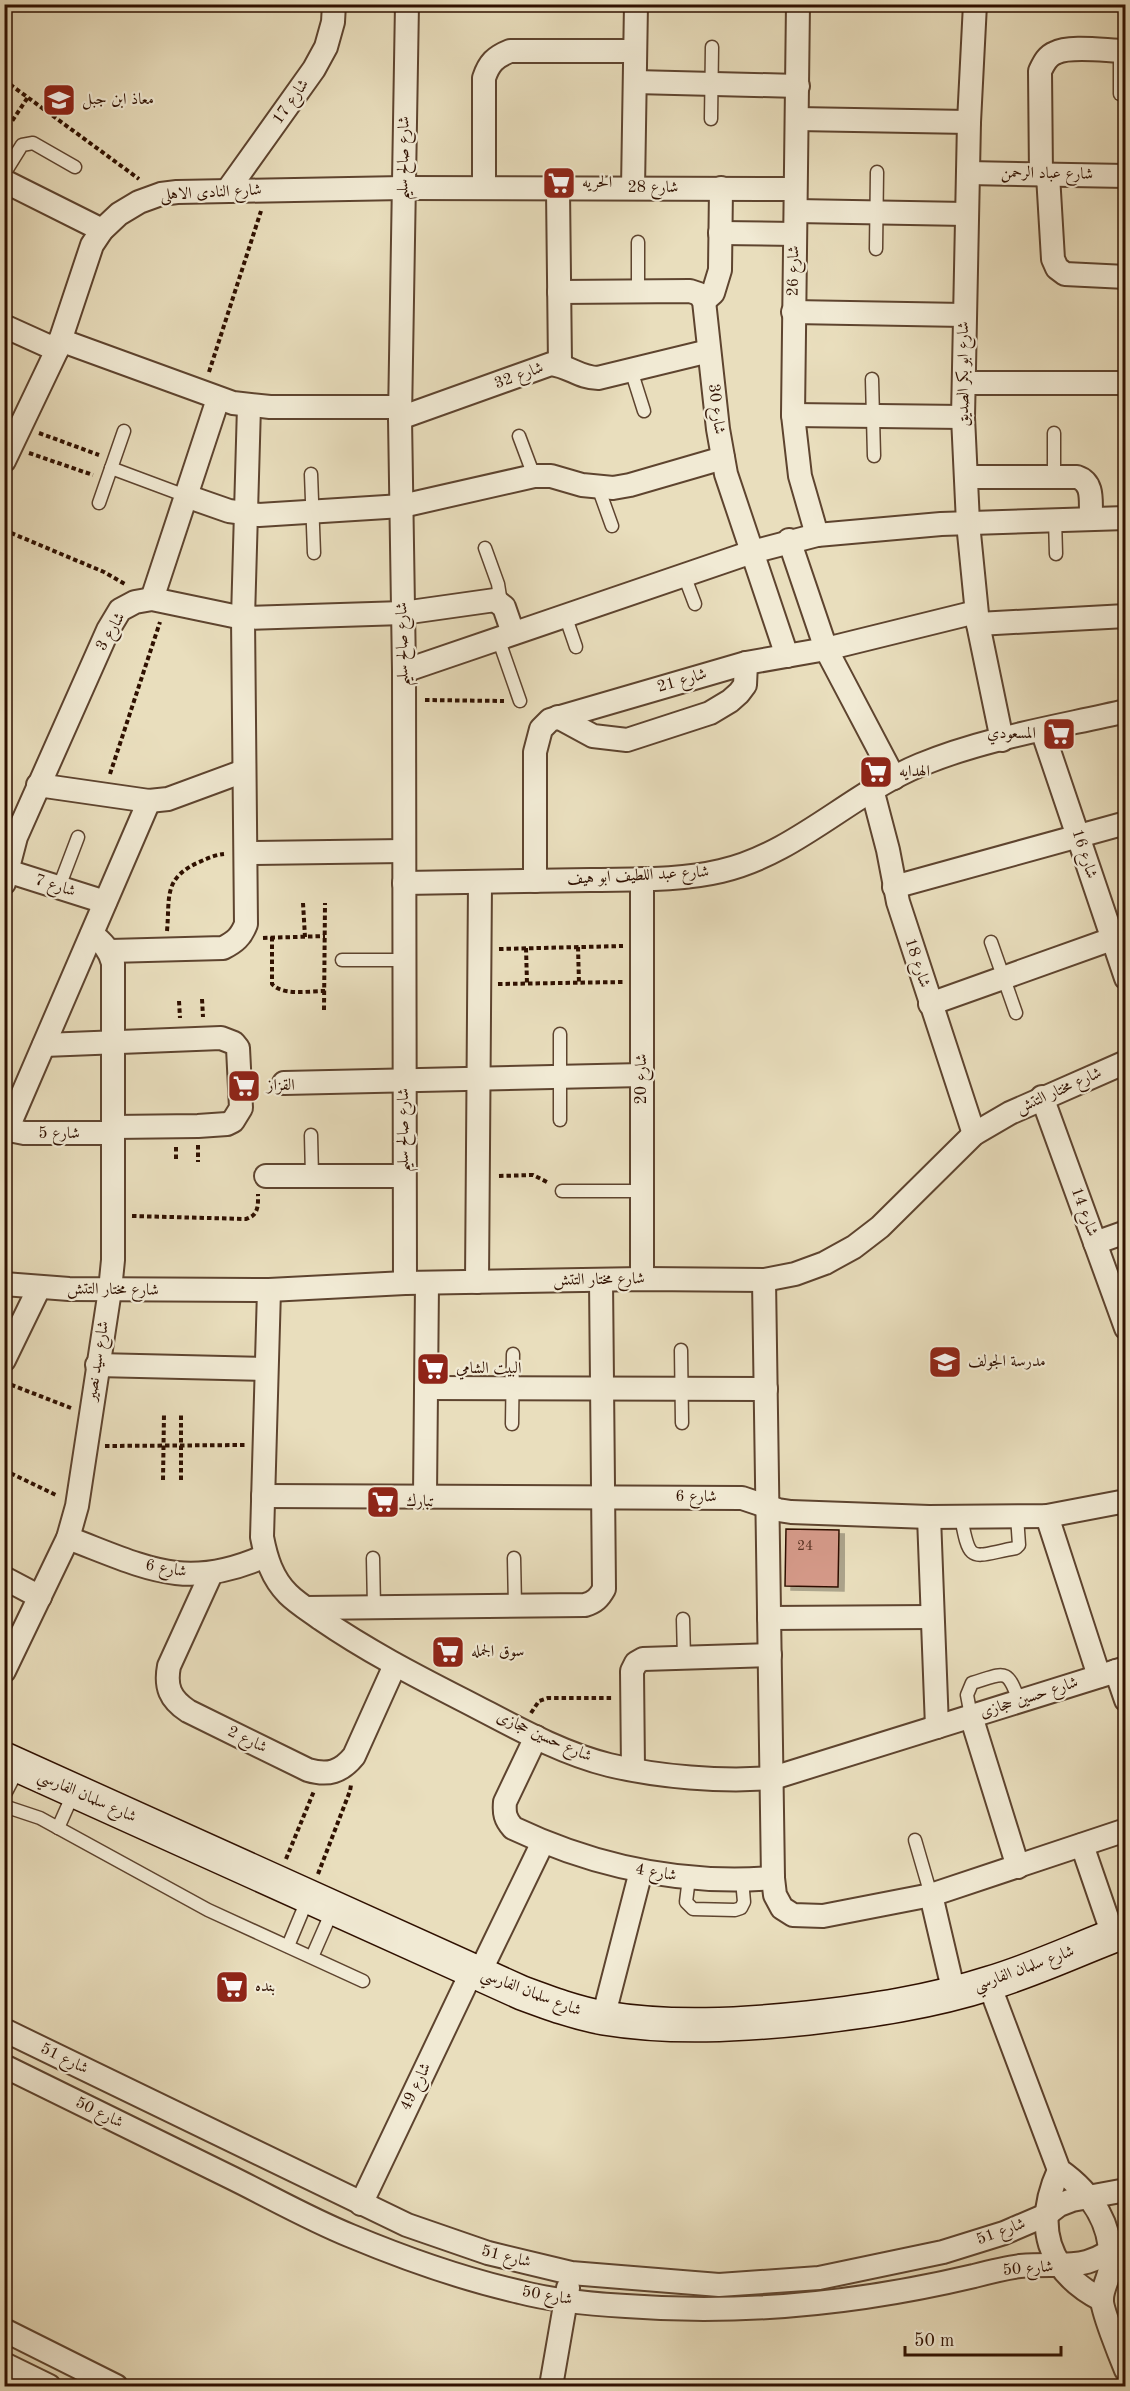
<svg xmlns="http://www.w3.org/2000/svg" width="1130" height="2391" font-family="'Old Standard TT',Amiri,serif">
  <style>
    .building { fill: #d49988; stroke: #2f1000; stroke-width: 1.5; filter: url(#shadow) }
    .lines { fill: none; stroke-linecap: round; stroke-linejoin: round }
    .lane-casing { stroke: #5e442f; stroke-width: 15 }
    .street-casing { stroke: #5e442f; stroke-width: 26 }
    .secondary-casing { stroke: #2f1000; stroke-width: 36 }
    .path { stroke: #2f1000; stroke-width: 4; stroke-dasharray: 4.5 3; stroke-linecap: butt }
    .lane { stroke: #f1ead4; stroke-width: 12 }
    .street { stroke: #f1ead4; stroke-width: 22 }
    .secondary { stroke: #f1ead4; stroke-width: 33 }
    .labels { text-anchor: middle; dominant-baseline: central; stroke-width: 4.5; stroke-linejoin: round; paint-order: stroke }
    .number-label { font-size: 14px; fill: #583222 }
    .poi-label { font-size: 16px; fill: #2f1000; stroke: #f1ead4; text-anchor: start }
    .street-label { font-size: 16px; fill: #2f1000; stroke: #f1ead4 }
  </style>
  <defs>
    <filter id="shadow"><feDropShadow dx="6" dy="4" stdDeviation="0" flood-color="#0004"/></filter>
  </defs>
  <rect width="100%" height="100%" fill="#e9debd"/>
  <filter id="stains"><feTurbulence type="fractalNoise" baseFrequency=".00333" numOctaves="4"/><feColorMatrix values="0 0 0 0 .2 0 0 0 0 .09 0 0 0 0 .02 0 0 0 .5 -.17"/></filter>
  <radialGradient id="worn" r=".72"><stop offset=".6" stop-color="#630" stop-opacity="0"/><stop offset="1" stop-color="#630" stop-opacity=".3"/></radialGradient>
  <!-- building -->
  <path class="building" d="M 786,1529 L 839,1530 L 838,1587 L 785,1586 Z"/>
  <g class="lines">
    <!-- lane casing -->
    <g class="lane-casing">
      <g id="lane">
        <path d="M 1120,94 L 1120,51"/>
        <path d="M 711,119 L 712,47"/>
        <path d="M 4,174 L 22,145 L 33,143 L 75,167"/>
        <path d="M 638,242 L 638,291"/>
        <path d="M 876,249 L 877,172"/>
        <path d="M 631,370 L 644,411"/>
        <path d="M 872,379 L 874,456"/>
        <path d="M 1054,433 L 1054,477"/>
        <path d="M 519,436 L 534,476"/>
        <path d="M 111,468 L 186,496"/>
        <path d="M 311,474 L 314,553"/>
        <path d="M 598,487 L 612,526"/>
        <path d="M 99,503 L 124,431"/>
        <path d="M 1055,519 L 1056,554"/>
        <path d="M 485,548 L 498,584 L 501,603"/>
        <path d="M 684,575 L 695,604"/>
        <path d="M 565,615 L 576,647"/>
        <path d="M 498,638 L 520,701"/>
        <path d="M 59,887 L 78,837"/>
        <path d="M 991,942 L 1016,1013"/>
        <path d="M 342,960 L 404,960"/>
        <path d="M 560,1034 L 560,1120"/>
        <path d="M 311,1135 L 312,1176"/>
        <path d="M 562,1191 L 642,1191"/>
        <path d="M 681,1350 L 682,1423"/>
        <path d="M 512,1424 L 513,1354"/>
        <path d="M 961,1517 C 970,1566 971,1556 1016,1548 L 1019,1545 L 1017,1516"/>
        <path d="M 373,1558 L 374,1607"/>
        <path d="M 514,1558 L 515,1606"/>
        <path d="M 683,1619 L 684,1658"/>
        <path d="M 971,1716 L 967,1695 L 972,1683 C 1005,1673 1007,1667 1019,1701"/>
        <path d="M 4,1796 L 19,1767"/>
        <path d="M 4,1806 L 40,1818 L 208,1910 L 363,1981"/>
        <path d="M 58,1828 L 74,1792"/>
        <path d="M 915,1840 L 931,1895"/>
        <path d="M 689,1878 L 686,1902 L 693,1909 L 735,1910 L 741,1908 L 744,1902 L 742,1880"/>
        <path d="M 288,1946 L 308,1898"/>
        <path d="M 312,1957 L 333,1909"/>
      </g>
    </g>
    <!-- street casing -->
    <g class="street-casing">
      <g id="street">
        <path d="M 798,4 L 793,415 L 800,476 L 817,535"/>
        <path d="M 975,4 L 969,122 L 963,417 L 968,523 L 978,624 L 1002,740"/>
        <path d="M 635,82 L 798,86"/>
        <path d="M 797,119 L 969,122"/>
        <path d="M 968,173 L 1126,176"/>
        <path d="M 1041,175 L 1040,71 C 1044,63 1047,56 1055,53 C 1070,45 1107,51 1126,51"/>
        <path d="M 1048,175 L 1053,259 L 1057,268 L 1065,274 L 1126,277"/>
        <path d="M 4,181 L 102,230"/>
        <path d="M 484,188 L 484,78 C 489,63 495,57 510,51 L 635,51"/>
        <path d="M 633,188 L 636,4"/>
        <path d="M 558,190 L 560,365"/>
        <path d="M 227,191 L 314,69 L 326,47 L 333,22 L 334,4"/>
        <path d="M 796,211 L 966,214"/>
        <path d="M 720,233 L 795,234"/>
        <path d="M 559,292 L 690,291 L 699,294 L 704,301 L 718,429 L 726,474 L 787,656"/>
        <path d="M 704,301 L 713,293 L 720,270 L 721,188"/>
        <path d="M 793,312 L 964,315"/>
        <path d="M 4,326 L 57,350"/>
        <path d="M 60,340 L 233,403 L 270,407 L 400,407"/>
        <path d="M 964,383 L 1126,383"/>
        <path d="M 793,415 L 963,417"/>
        <path d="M 400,418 L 551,364 C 569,366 580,378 598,378 L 709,351"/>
        <path d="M 4,461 L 57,350 L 92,245 L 102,230 L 119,214 L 139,202 L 161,194 L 177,192 L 403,188 L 795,189"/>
        <path d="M 966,477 L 1077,477 C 1095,483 1090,503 1091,519"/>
        <path d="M 186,496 L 229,511 L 259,515 L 402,506 L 534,476 L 551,476 L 582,485 L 613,488 L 630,485 L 723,458"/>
        <path d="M 789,540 L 826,649 L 894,778"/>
        <path d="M 152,599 L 218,399"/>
        <path d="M 978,624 L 1126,616"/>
        <path d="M 404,671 L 752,552 L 817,535 L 941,524 L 1126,518"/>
        <path d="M 558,717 L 593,736 L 627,740 L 710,713 L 730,701 L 739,693 L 745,685 L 746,663"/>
        <path d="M 1042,730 L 1126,978"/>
        <path d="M 38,785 L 149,801 L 168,799 L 244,771"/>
        <path d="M 872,789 L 888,850 L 898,902 L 974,1134"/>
        <path d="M 246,853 L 404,851"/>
        <path d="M 4,870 L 105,902"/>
        <path d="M 535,881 L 535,752 L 541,729 L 550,720 L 746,663 L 826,649 L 976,612"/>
        <path d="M 4,883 L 16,837 L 108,630 L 120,610 L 135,602 L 152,599 L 243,618 L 403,613 L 495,600 L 504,607 L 513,633"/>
        <path d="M 404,883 C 466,882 528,881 590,880 C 633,879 679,881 721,871 C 795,854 850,794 920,765 C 985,738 1057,727 1126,711"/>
        <path d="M 894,887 L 1126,823"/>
        <path d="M 110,951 L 223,948 C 235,942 241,937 246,924 L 243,618 L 249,406"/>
        <path d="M 930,1004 L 1112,939"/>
        <path d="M 44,1045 L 221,1038 L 234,1043 L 238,1048 L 241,1108 L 233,1121 L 227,1124 L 198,1126 L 113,1127"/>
        <path d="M 284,1083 L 642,1075"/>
        <path d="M 1042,1097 L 1126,1328"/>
        <path d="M 4,1129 L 24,1133 L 113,1133"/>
        <path d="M 7,1130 L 149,801"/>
        <path d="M 266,1176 L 403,1176"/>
        <path d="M 1095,1243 L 1126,1232"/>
        <path d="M 642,1279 L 642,879"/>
        <path d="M 764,1280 L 773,1878 L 775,1895 L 782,1908 L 793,1915 L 823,1916 L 931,1895 L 1126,1830"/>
        <path d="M 477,1282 L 480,882"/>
        <path d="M 405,1283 L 404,671 L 400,418 L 407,4"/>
        <path d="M 4,1284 L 69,1289 L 269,1290 L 405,1283 L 642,1279 L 764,1280 L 795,1274 L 825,1263 L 854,1247 L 880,1227 L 974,1134 L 1010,1113 L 1126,1062"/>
        <path d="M 269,1290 L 262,1537 C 266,1558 272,1578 288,1594 C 297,1603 310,1611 321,1619 C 366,1650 414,1675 463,1700 C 510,1724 557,1752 609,1765 C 659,1777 721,1782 773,1778 L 1126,1668"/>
        <path d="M 4,1360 L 39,1288"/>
        <path d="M 97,1365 L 266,1369"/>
        <path d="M 426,1388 L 766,1389"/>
        <path d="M 263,1496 L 742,1498 L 778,1510 L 791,1512 L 929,1517 L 1047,1516 L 1126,1501"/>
        <path d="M 425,1496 L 427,1283"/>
        <path d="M 1047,1516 L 1099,1676"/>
        <path d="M 929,1517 L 937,1727"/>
        <path d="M 68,1538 C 145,1567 185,1592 265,1556"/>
        <path d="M 211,1574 L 169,1666 C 165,1687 170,1699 188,1711 L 308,1770 C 328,1776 341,1772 354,1756 L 395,1665"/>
        <path d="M 4,1578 L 40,1597"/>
        <path d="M 306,1608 L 585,1605 C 595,1602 599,1598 604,1589 L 601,1280"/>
        <path d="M 769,1618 L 932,1617"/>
        <path d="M 4,1671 L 68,1538 L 77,1506 L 110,1290 L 113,1260 L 113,963 C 109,949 103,943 92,934"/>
        <path d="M 1116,1671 L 1126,1700"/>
        <path d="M 971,1716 L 1018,1867"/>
        <path d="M 536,1737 L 505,1802 C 504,1813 505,1819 513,1828 C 595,1867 682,1885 773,1878"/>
        <path d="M 633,1769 L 632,1671 L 636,1663 L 643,1659 L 770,1655"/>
        <path d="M 1082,1845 L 1113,1935"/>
        <path d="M 931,1895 L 954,1993"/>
        <path d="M 479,1974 L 543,1842"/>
        <path d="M 989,1984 L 1059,2170 C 1092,2193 1114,2226 1110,2268 C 1109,2278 1102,2289 1102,2299 C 1101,2308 1121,2358 1126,2370"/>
        <path d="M 603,2018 L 641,1871"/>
        <path d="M 4,2030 L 407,2225 L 488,2253 L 571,2273 L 719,2285 L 819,2278 L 943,2252 L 1004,2233 L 1046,2215 L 1059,2205 L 1072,2200 L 1126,2190"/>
        <path d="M 4,2066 C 79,2103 154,2140 228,2176 C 269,2196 309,2219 351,2236 C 406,2259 463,2279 520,2292 C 554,2301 591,2304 626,2306 C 743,2315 860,2303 974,2276 C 989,2272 1004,2268 1020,2266 C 1068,2262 1085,2274 1126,2239"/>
        <path d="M 1059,2170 C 1034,2225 1046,2271 1102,2300"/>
        <path d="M 361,2204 L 472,1971"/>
        <path d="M 4,2330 L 116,2386"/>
        <path d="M 4,2364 L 49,2386"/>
        <path d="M 551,2386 L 568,2288"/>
      </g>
    </g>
    <!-- secondary casing -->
    <g class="secondary-casing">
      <path id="secondary" d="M 4,1759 L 522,1993 C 549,2003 576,2013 604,2018 C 671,2029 741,2025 808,2018 C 869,2011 931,2002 990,1983 C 1037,1969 1080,1948 1126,1931"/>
    </g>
    <!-- path -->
    <g class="path">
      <path d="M 4,80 L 139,179"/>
      <path d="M 4,133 L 28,97"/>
      <path d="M 209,372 L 261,211"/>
      <path d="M 39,433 L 99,455"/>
      <path d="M 29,453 L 93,475"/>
      <path d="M 4,530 L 104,572 L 125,584"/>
      <path d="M 425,700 L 504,701"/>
      <path d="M 110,774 L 160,622"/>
      <path d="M 303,903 L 305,937"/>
      <path d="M 167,931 C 170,898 163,879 197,863 C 206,859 214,855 224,854"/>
      <path d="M 272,937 L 272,984 C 283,996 308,991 325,991"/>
      <path d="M 263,938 L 325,936"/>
      <path d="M 578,947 L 579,983"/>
      <path d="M 526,948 L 527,983"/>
      <path d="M 499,949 L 623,946"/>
      <path d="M 498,984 L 623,982"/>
      <path d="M 202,999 L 203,1017"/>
      <path d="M 179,1001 L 180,1018"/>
      <path d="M 324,1010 L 325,903"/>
      <path d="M 198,1145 L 198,1162"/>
      <path d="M 176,1147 L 176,1161"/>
      <path d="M 499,1176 L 533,1175 L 549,1183"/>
      <path d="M 132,1216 L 246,1219 C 259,1215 258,1205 258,1194"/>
      <path d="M 4,1382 L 71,1408"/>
      <path d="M 105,1446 L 245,1445"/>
      <path d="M 4,1470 L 58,1496"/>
      <path d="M 163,1480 L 164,1414"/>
      <path d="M 181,1480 L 181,1414"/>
      <path d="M 531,1713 L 539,1701 L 548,1698 L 613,1698"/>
      <path d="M 286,1859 L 314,1791"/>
      <path d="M 318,1874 L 350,1791 L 351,1785"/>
    </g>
    <!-- lane -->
    <use href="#lane" class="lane"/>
    <!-- street -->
    <use href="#street" class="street"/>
    <!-- secondary -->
    <use href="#secondary" class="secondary"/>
  </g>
  <!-- icons -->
  <defs>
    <g id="school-square" transform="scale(1.725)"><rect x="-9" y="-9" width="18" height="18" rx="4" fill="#8f2418" stroke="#f1ead4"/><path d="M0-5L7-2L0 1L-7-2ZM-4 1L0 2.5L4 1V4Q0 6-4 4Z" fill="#fff"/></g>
    <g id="supermarket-square" transform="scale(1.725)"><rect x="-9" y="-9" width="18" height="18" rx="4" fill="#8f2418" stroke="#f1ead4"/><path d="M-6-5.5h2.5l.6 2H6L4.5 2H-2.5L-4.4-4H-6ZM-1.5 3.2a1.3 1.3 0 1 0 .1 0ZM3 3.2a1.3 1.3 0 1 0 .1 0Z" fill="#fff"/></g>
  </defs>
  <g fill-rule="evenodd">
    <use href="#school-square" x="59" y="100"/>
    <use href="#supermarket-square" x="559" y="183"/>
    <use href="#supermarket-square" x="1059" y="734"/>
    <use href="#supermarket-square" x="876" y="772"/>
    <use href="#supermarket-square" x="244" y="1086"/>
    <use href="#school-square" x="945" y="1362"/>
    <use href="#supermarket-square" x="433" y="1369"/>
    <use href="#supermarket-square" x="383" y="1502"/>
    <use href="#supermarket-square" x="448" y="1652"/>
    <use href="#supermarket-square" x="232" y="1987"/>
  </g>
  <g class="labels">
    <!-- number labels -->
    <g class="number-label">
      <text x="805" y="1546">24</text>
    </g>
    <!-- poi labels -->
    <g class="poi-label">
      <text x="82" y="100">معاذ ابن جبل</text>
      <text x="582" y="183">الحريه</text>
      <text x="1036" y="734" text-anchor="end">المسعودي</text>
      <text x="899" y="772">الهدايه</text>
      <text x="267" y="1086">القزاز</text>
      <text x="968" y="1362">مدرسة الجولف</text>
      <text x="456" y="1369">البيت الشامي</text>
      <text x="406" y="1502">تبارك</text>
      <text x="471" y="1652">سوق الجمله</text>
      <text x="255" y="1987">بنده</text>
    </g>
    <!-- street labels -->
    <g class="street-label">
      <text transform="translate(291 102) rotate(-55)">شارع 17</text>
      <text transform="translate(404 158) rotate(-89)">شارع صالح سليم</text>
      <text transform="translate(1047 174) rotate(1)">شارع عباد الرحمن</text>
      <text x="653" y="188">شارع 28</text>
      <text transform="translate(211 193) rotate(-3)">شارع النادى الاهلى</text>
      <text transform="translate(794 271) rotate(-89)">شارع 26</text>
      <text transform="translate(964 374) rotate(-90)">شارع ابو بكر الصديق</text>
      <text transform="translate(519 376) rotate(-20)">شارع 32</text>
      <text transform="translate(716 409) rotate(83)">شارع 30</text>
      <text transform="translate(111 632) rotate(-59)">شارع 3</text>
      <text transform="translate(403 644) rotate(-91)">شارع صالح سليم</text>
      <text transform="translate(682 681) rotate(-16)">شارع 21</text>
      <text transform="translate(1084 854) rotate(72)">شارع 16</text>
      <text transform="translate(638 876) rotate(-3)">شارع عبد اللطيف ابو هيف</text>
      <text transform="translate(55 886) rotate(18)">شارع 7</text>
      <text transform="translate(917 963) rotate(72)">شارع 18</text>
      <text transform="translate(642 1079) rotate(-90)">شارع 20</text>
      <text transform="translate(1059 1091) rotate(-24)">شارع مختار التتش</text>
      <text transform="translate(404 1130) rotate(-90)">شارع صالح سليم</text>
      <text x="59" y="1134">شارع 5</text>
      <text transform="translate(1084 1212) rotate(70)">شارع 14</text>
      <text transform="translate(599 1280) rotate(-1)">شارع مختار التتش</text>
      <text transform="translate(113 1290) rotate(1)">شارع مختار التتش</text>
      <text transform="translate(98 1361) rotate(-81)">شارع سيد نصير</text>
      <text transform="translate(696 1497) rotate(1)">شارع 6</text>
      <text transform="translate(166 1569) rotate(10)">شارع 6</text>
      <text transform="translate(1029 1698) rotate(-18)">شارع حسين حجازى</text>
      <text transform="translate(544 1737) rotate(24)">شارع حسين حجازى</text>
      <text transform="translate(247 1740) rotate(26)">شارع 2</text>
      <text transform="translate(87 1797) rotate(24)">شارع سلمان الفارسي</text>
      <text transform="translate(656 1873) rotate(10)">شارع 4</text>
      <text transform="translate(1024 1969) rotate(-20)">شارع سلمان الفارسي</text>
      <text transform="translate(531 1993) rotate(21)">شارع سلمان الفارسي</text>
      <text transform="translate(64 2059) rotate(26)">شارع 51</text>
      <text transform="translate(416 2087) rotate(-64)">شارع 49</text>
      <text transform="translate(99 2113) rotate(26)">شارع 50</text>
      <text transform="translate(1001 2232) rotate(-20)">شارع 51</text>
      <text transform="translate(506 2257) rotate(14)">شارع 51</text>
      <text transform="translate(1028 2269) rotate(-4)">شارع 50</text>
      <text transform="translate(547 2296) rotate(10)">شارع 50</text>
    </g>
  </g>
  <!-- margin -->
  <rect width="1130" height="2391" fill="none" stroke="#e9debd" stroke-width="24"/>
  <rect x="6" y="6" width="1118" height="2379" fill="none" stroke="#2f1000" stroke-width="3"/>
  <rect x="12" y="12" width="1106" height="2367" fill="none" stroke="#2f1000" stroke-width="1.5"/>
  <!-- scale -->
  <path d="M905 2346v9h156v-9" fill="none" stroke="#2f1000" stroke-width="3"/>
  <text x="914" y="2346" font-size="18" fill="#2f1000" stroke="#f1ead4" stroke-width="4.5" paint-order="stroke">50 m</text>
  <rect width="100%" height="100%" filter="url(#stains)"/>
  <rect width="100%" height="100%" fill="url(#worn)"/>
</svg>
